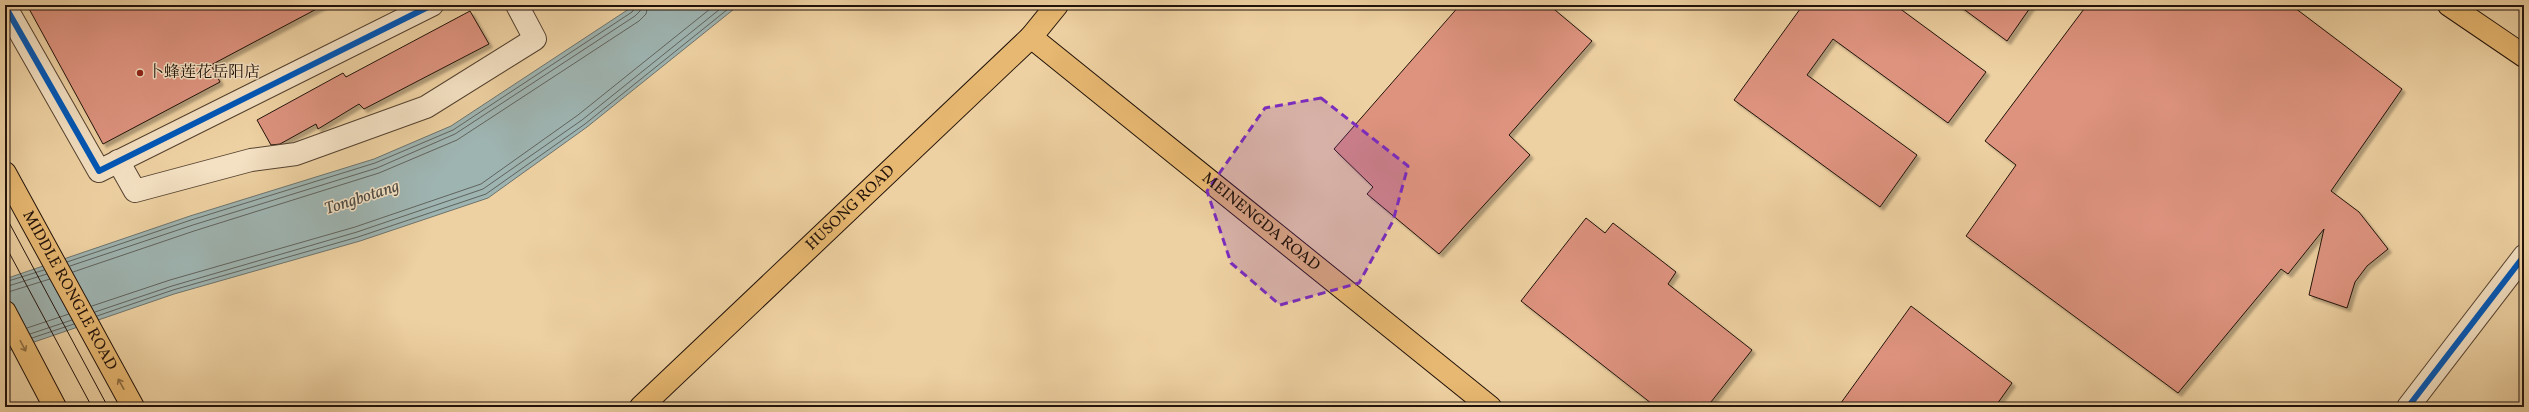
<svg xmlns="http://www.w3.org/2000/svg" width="2529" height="412" font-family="Vollkorn,'Noto Serif SC',serif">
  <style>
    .water { fill: #9eb4b1; stroke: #6c736e }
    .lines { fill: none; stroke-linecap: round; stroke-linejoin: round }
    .shore { stroke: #60635e; stroke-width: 1 }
    .building { fill: #de937f; stroke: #21120a; filter: url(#shadow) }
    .minor-casing { stroke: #544230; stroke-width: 24 }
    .major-casing { stroke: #21120a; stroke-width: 24 }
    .minor { stroke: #f4e1c3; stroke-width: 22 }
    .major { stroke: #e7b871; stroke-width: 22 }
    .tram { stroke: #21120a; stroke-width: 1 }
    .cycleway-casing { stroke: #f4e1c3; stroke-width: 8 }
    .cycleway { stroke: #0057b8; stroke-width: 6 }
    .oneway { stroke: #8e6d43 }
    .marked { fill: #7b2cbf; fill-opacity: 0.2; stroke: #7b2cbf; stroke-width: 3; stroke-dasharray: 8 5; stroke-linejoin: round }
    .poi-dot { fill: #8f2418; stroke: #f4e1c3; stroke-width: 1.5 }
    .labels { text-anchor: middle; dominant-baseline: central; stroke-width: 3; stroke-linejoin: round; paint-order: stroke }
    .poi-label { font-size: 16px; fill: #21120a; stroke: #f4e1c3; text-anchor: start }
    .street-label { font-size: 16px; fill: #21120a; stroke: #f4e1c3 }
    .water-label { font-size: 17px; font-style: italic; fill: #4d4b44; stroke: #f4e1c3 }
  </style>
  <defs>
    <filter id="shadow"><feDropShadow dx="3.5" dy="3.5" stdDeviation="1" flood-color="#0004"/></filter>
  </defs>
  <rect width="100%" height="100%" fill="#eed1a2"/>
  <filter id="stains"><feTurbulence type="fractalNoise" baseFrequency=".005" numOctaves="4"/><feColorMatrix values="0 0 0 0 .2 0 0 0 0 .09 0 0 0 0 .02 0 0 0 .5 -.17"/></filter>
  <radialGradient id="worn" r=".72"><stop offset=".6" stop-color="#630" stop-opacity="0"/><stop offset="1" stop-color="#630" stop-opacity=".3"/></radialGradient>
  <!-- water -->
  <path class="water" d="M 635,5 L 739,5 L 587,127 L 488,198 L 360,241 L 174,294 L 5,352 L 5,279 L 190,216 L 374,159 L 451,126 Z"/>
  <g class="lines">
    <!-- shore -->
    <g class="shore">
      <path d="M 67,262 L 191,220 L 375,163 L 453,130 L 632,12 L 637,5"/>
      <path d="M 70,266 L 193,225 L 377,168 L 455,134 L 635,16 L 640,11 L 642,5"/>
      <path d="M 73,272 L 194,231 L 379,173 L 457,140 L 639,21 L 646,14 L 648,5"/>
      <path d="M 5,282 L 44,270"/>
      <path d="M 5,287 L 47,274"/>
      <path d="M 5,293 L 50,279"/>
      <path d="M 92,306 L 170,280 L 355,227 L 481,184 L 578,115 L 715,5"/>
      <path d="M 95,312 L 172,286 L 357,232 L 483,189 L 582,120 L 725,5"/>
      <path d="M 97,316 L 173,290 L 358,237 L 486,194 L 585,124 L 733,5"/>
      <path d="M 27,328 L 69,314"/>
      <path d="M 30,334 L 72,320"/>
      <path d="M 32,338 L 74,324"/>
    </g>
  </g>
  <!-- building -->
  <g class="building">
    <path d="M 27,5 L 324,5 L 211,65 L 220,82 L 103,144 Z"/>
    <path d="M 1460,5 L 1549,5 L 1592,41 L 1509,135 L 1530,155 L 1439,254 L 1367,194 L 1373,187 L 1334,149 Z"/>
    <path d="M 1803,5 L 1895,5 L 1986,72 L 1948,123 L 1833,39 L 1807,75 L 1917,155 L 1880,207 L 1734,100 Z"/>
    <path d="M 1958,5 L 2032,5 L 2007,41 Z"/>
    <path d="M 2087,5 L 2291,5 L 2402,89 L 2331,191 L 2359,212 L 2388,249 L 2367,266 L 2355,282 L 2347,308 L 2309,295 L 2324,229 L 2288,274 L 2281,269 L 2178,393 L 1966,236 L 2016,165 L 1985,141 Z"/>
    <path d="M 470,11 L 489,44 L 364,109 L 359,104 L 318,129 L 316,124 L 280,144 L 271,145 L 257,120 L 343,73 L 346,77 Z"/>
    <path d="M 1586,218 L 1605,233 L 1613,223 L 1676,272 L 1668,284 L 1752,350 L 1707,407 L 1656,407 L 1521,301 Z"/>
    <path d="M 1911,306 L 2012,383 L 1995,407 L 1838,407 Z"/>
  </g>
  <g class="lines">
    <!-- minor casing -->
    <g class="minor-casing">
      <g id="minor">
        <path d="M 5,6 L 99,171 L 432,5"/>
        <path d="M 118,161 L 135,191 L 251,160 L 296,154 L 426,107 L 535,39 L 517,5"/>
        <path d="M 2408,407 L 2524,256"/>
      </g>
    </g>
    <!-- major casing -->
    <g class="major-casing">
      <g id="major">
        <path d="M 2449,5 L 2524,56"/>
        <path id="s1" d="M 1031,37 L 1490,407"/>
        <path id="s2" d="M 5,173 L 133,407"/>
        <path d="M 5,312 L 55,407"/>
        <path id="s3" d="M 641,407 L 1031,37 L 1057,5"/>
      </g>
    </g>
    <!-- minor -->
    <use href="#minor" class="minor"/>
    <!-- major -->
    <use href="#major" class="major"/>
    <!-- tram -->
    <g class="tram">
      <path d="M 5,215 L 108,407"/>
      <path d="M 5,245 L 92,407"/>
    </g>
    <!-- cycleway casing -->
    <g class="cycleway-casing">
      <g id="cycleway">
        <path d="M 5,6 L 99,171 L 432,5"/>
        <path d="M 2408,407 L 2524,256"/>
      </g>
    </g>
    <!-- cycleway -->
    <use href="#cycleway" class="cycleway"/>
  </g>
  <!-- one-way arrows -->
  <defs><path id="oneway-shaft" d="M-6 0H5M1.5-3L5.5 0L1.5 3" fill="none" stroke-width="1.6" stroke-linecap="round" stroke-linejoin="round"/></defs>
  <g class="oneway">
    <use href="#oneway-shaft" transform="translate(23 346) rotate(62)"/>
    <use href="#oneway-shaft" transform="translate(121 384) rotate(-119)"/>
  </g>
  <!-- marked area -->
  <path class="marked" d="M 1321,98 L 1408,166 L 1393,221 L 1359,283 L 1280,305 L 1231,263 L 1207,191 L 1265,108 Z"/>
  <!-- markers -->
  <circle class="poi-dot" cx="140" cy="73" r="4"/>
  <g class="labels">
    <!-- poi labels -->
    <g class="poi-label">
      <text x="148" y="73">卜蜂莲花岳阳店</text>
    </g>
    <!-- street labels -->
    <g class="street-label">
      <text stroke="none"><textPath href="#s3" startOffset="289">HUSONG ROAD</textPath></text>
      <text stroke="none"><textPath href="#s1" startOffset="295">MEINENGDA ROAD</textPath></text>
      <text stroke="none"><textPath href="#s2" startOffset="134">MIDDLE RONGLE ROAD</textPath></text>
    </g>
    <!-- water labels -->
    <g class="water-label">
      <text transform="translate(362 198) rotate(-18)">Tongbotang</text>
    </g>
  </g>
  <!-- margin -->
  <rect width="2529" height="412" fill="none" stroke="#eed1a2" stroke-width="20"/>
  <rect x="6" y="6" width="2517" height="400" fill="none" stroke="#21120a" stroke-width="2"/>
  <rect x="10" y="10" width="2509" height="392" fill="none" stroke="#21120a"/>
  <rect width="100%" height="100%" filter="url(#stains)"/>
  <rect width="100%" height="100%" fill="url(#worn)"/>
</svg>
